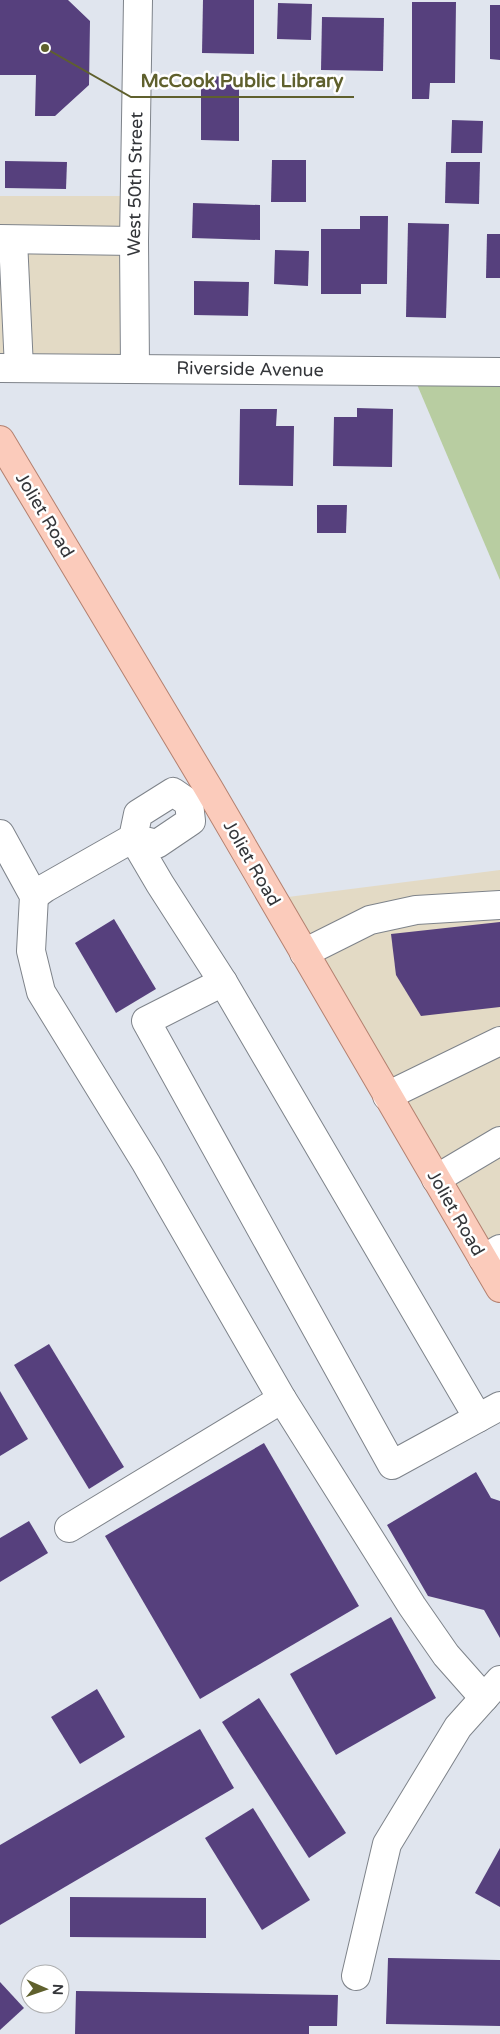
<svg xmlns="http://www.w3.org/2000/svg" width="500" height="2034" font-family="'Varela Round',sans-serif">
  <style>
    .commercial { fill: #e3dac5 }
    .green { fill: #b8cda1 }
    .building { fill: #56407d }
    .lines { fill: none; stroke-linecap: round; stroke-linejoin: round }
    .minor-casing { stroke: #7e838a; stroke-width: 30 }
    .major-casing { stroke: #b48170; stroke-width: 30 }
    .minor { stroke: #fff; stroke-width: 28 }
    .major { stroke: #fbcbbb; stroke-width: 28 }
    .labels { text-anchor: middle; dominant-baseline: central; stroke-width: 5; stroke-linejoin: round; paint-order: stroke }
    .street-label { font-size: 18px; fill: #34363a; stroke: #fff }
    .leader { fill: none; stroke: #5f602d; stroke-width: 2 }
    .callout-dot { fill: #5f602d; stroke: #fff; stroke-width: 2 }
    .callout-label { font-size: 19px; text-anchor: middle; font-weight: bold; fill: #5f602d; stroke: #fff; stroke-width: 5; stroke-linejoin: round; paint-order: stroke }
  </style>
  <rect width="100%" height="100%" fill="#e0e5ee"/>
  <!-- commercial -->
  <g class="commercial">
    <path d="M 0,196 L 137,196 L 134,365 L 0,360 Z"/>
    <path d="M 500,870 L 500,1261 L 288,897 Z"/>
  </g>
  <!-- green -->
  <path class="green" d="M 413,375 L 500,376 L 500,580 Z"/>
  <!-- building -->
  <g class="building">
    <path d="M 0,0 L 68,0 L 90,21 L 89,85 L 55,116 L 35,116 L 36,75 L 0,75 Z"/>
    <path d="M 203,0 L 254,0 L 254,54 L 202,53 Z"/>
    <path d="M 412,2 L 456,2 L 455,83 L 430,83 L 429,99 L 412,99 Z"/>
    <path d="M 278,3 L 312,4 L 311,40 L 277,39 Z"/>
    <path d="M 490,5 L 500,5 L 500,60 L 490,59 Z"/>
    <path d="M 322,17 L 384,18 L 383,71 L 321,70 Z"/>
    <path d="M 201,76 L 239,77 L 239,141 L 201,140 Z"/>
    <path d="M 452,120 L 483,121 L 482,153 L 451,153 Z"/>
    <path d="M 272,160 L 306,160 L 306,202 L 271,202 Z"/>
    <path d="M 5,161 L 67,162 L 66,189 L 5,188 Z"/>
    <path d="M 446,162 L 480,162 L 479,204 L 445,203 Z"/>
    <path d="M 193,203 L 260,205 L 260,240 L 192,238 Z"/>
    <path d="M 360,216 L 388,216 L 387,284 L 361,284 L 361,294 L 321,294 L 321,229 L 360,229 Z"/>
    <path d="M 408,223 L 449,224 L 446,318 L 406,317 Z"/>
    <path d="M 487,234 L 500,234 L 500,278 L 486,278 Z"/>
    <path d="M 275,250 L 309,251 L 308,286 L 274,284 Z"/>
    <path d="M 194,281 L 249,282 L 248,316 L 194,315 Z"/>
    <path d="M 357,408 L 393,409 L 392,467 L 333,466 L 334,417 L 357,417 Z"/>
    <path d="M 240,409 L 277,409 L 276,426 L 294,426 L 293,486 L 239,485 Z"/>
    <path d="M 317,505 L 347,505 L 346,533 L 317,533 Z"/>
    <path d="M 114,919 L 156,989 L 116,1013 L 75,943 Z"/>
    <path d="M 500,922 L 500,1007 L 421,1016 L 396,975 L 391,934 Z"/>
    <path d="M 49,1344 L 124,1467 L 89,1489 L 14,1365 Z"/>
    <path d="M 0,1391 L 28,1439 L 0,1456 Z"/>
    <path d="M 264,1443 L 359,1606 L 200,1699 L 105,1536 Z"/>
    <path d="M 476,1472 L 491,1498 L 500,1501 L 500,1638 L 484,1610 L 428,1596 L 387,1525 Z"/>
    <path d="M 29,1521 L 48,1553 L 0,1582 L 0,1538 Z"/>
    <path d="M 391,1617 L 436,1698 L 336,1755 L 290,1674 Z"/>
    <path d="M 97,1689 L 125,1737 L 80,1764 L 51,1717 Z"/>
    <path d="M 259,1698 L 346,1833 L 309,1858 L 222,1722 Z"/>
    <path d="M 200,1729 L 234,1788 L 0,1925 L 0,1845 Z"/>
    <path d="M 253,1808 L 310,1900 L 262,1930 L 205,1838 Z"/>
    <path d="M 500,1848 L 500,1907 L 475,1893 Z"/>
    <path d="M 70,1897 L 206,1898 L 206,1938 L 70,1937 Z"/>
    <path d="M 388,1958 L 500,1960 L 500,2026 L 386,2024 Z"/>
    <path d="M 0,1982 L 24,2008 L 0,2030 Z"/>
    <path d="M 76,1991 L 338,1995 L 337,2026 L 309,2026 L 309,2034 L 75,2034 Z"/>
  </g>
  <g class="lines">
    <!-- minor casing -->
    <g class="minor-casing">
      <g id="minor">
        <path d="M 0,239 L 134,241"/>
        <path d="M 13,240 L 19,368"/>
        <path d="M 0,368 L 500,372"/>
        <path d="M 135,368 L 134,241 L 138,0"/>
        <path d="M 0,834 L 34,896 L 31,951 L 41,992 L 146,1163 L 282,1399"/>
        <path d="M 34,896 L 45,888 L 133,838 L 157,844 L 191,821 L 189,803 L 173,792 L 138,814 L 133,838 L 160,884 L 223,982 L 478,1418"/>
        <path d="M 304,953 L 370,920 L 416,910 L 500,905"/>
        <path d="M 223,982 L 146,1021 L 392,1465 L 500,1406"/>
        <path d="M 387,1096 L 500,1041"/>
        <path d="M 436,1179 L 500,1141"/>
        <path d="M 483,1259 L 500,1249"/>
        <path d="M 69,1528 L 282,1399 L 412,1606 L 446,1655 L 484,1698"/>
        <path d="M 356,1976 L 387,1844 L 458,1727 L 500,1680"/>
      </g>
    </g>
    <!-- major casing -->
    <g class="major-casing">
      <path id="major" d="M 0,440 L 209,789 L 500,1288"/>
    </g>
    <!-- minor -->
    <use href="#minor" class="minor"/>
    <!-- major -->
    <use href="#major" class="major"/>
  </g>
  <g class="labels">
    <!-- street labels -->
    <g class="street-label">
      <text transform="translate(135 184) rotate(-89)">West 50th Street</text>
      <text transform="translate(250 369) rotate(1)">Riverside Avenue</text>
      <text transform="translate(45 515) rotate(59)">Joliet Road</text>
      <text transform="translate(252 863) rotate(60)">Joliet Road</text>
      <text transform="translate(456 1213) rotate(60)">Joliet Road</text>
    </g>
  </g>
  <!-- callouts -->
  <path class="leader" d="M45 48L131 97H354"/>
  <circle class="callout-dot" cx="45" cy="48" r="5"/>
  <g class="callout-label">
    <text x="242" y="87">McCook Public Library</text>
  </g>
  <!-- north arrow -->
  <g transform="translate(45 1989) rotate(92)"><circle r="24" fill="#ffffff" stroke="#aeafb0"/>
  <path d="M0-4L9 19L0 12L-9 19Z" fill="#5f602d"/>
  <text y="-8" font-size="14" font-weight="bold" text-anchor="middle" fill="#34363a">N</text>
  </g>
</svg>
